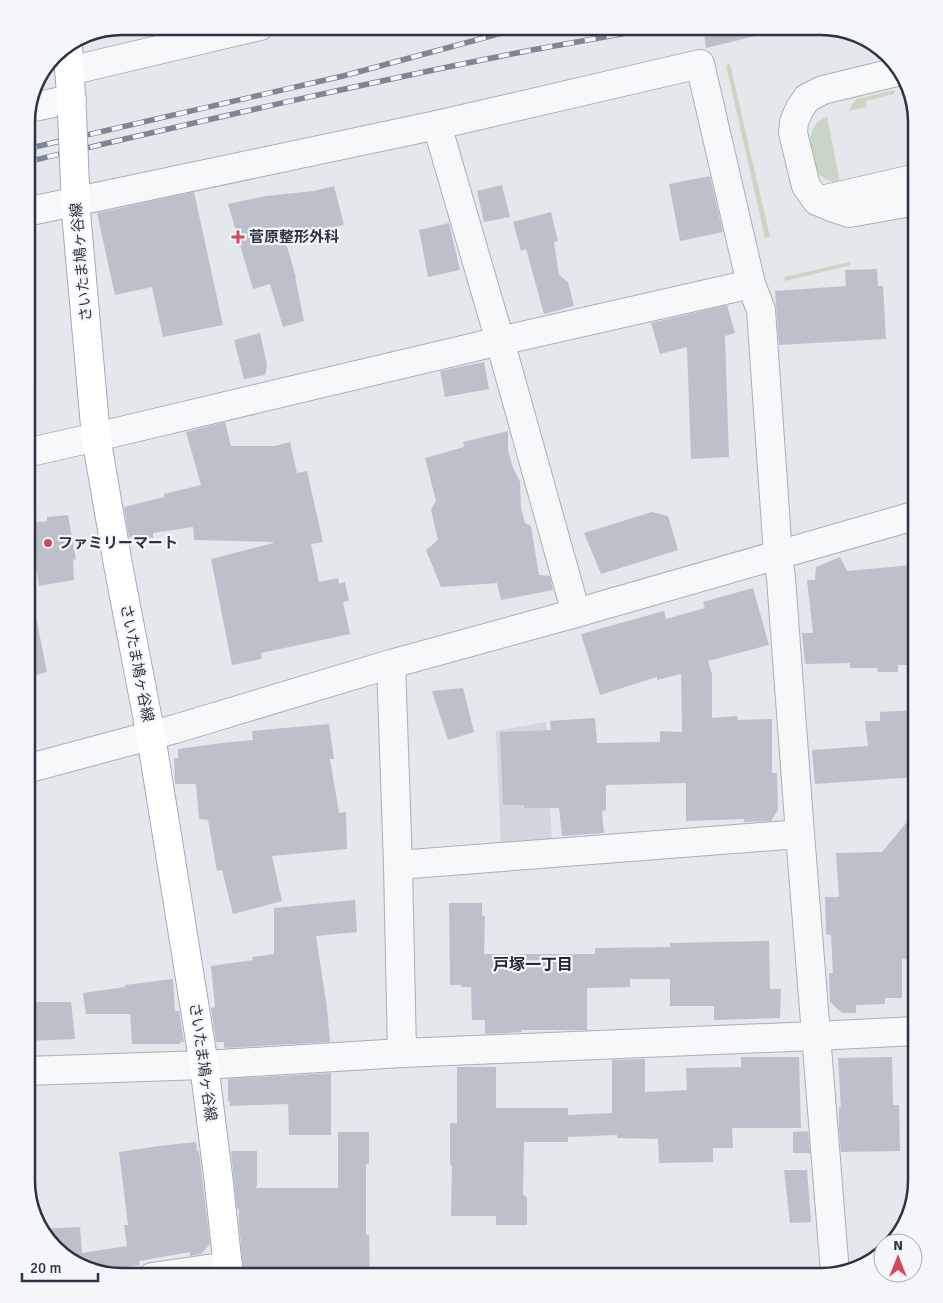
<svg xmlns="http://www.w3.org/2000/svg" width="943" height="1303" font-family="Signika,'Noto Sans JP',sans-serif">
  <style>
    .built { fill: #d2d6de }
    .green { fill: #c9d6c5 }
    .building { fill: #bbc0ca }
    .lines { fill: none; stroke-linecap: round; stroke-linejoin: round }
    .minor-casing { stroke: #a9aeb7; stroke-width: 30 }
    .major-casing { stroke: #a3abb8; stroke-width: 30 }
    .minor { stroke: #f7f8fa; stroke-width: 28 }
    .major { stroke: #fff; stroke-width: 28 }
    .rail-casing { stroke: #7d8696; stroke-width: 5.5 }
    .rail { stroke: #f4f6f9; stroke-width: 4; stroke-dasharray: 11; stroke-linecap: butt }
    .major-bridge-casing { stroke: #a3abb8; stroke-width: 30; stroke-linecap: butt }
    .major-bridge { stroke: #fff; stroke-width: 28 }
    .poi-dot { fill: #d1495b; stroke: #f4f6f9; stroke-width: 2 }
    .labels { text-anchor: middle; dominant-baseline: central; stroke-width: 4.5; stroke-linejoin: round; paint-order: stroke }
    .poi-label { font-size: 15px; font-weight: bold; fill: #2b3445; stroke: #f4f6f9; text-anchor: start }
    .street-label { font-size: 15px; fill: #2b3445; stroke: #f4f6f9 }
    .neighbourhood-label { font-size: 16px; font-weight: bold; fill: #1d2536; stroke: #f4f6f9 }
    .rim { fill: none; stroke: #2b3445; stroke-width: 2.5 }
  </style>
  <rect width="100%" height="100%" fill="#e4e7ec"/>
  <!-- built -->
  <path class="built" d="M 546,722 L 552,843 L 501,846 L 496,731 Z"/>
  <!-- green -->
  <g class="green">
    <path d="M 783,26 L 813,26 L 782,33 L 780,27 Z"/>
    <path d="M 730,64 L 770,237 L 765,238 L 726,65 Z"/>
    <path d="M 895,90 L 894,94 L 866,101 L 867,107 L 849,111 L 852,104 L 857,99 Z"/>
    <path d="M 827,116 L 840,183 C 832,182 822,179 816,171 C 810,162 808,140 813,129 C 816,123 821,120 827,116 Z"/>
    <path d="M 850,262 L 851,265 L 785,281 L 784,277 Z"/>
  </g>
  <!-- building -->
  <g class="building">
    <path d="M 703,26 L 763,26 L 764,34 L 706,48 Z"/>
    <path d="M 710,176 L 723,232 L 680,241 L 669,184 Z"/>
    <path d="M 502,185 L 510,217 L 484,222 L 477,191 Z"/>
    <path d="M 334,186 L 344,225 L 285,240 L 296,277 L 295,277 L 304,321 L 283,327 L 270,284 L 253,289 L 228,204 L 266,196 L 314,191 Z"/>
    <path d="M 194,192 L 223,325 L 163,337 L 152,287 L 115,295 L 97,213 Z"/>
    <path d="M 551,212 L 558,241 L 554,242 L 559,275 L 568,282 L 574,306 L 544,314 L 526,249 L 521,251 L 513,222 Z"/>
    <path d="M 449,223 L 460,270 L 428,277 L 419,230 Z"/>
    <path d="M 877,269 L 878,286 L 883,286 L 886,339 L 779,345 L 775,291 L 846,286 L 845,270 Z"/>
    <path d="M 727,305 L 735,333 L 725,336 L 729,457 L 691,459 L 687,347 L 660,354 L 651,323 Z"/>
    <path d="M 260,333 L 267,365 L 265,375 L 244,379 L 234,340 Z"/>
    <path d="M 484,362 L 489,389 L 445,397 L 440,371 Z"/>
    <path d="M 225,422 L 231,446 L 275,446 L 290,442 L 297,473 L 307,471 L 323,542 L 311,544 L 319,582 L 338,578 L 339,584 L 345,582 L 349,601 L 343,602 L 350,634 L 261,653 L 262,659 L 232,665 L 211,559 L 273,543 L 273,542 L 194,540 L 193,527 L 153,533 L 153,538 L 129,537 L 124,507 L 164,497 L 164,494 L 201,485 L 186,432 Z"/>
    <path d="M 508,431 L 508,450 L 512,465 L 520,482 L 521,509 L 525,523 L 531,526 L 539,575 L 550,576 L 553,590 L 501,600 L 497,583 L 441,587 L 426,550 L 438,540 L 431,510 L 436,501 L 425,458 L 464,447 L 463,442 Z"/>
    <path d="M 652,512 L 668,516 L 678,550 L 601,574 L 584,533 Z"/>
    <path d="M 68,515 L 76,560 L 73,559 L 74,580 L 39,586 L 30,523 L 47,521 L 47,517 Z"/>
    <path d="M 840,557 L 847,571 L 912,565 L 917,572 L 917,613 L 910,614 L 911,665 L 898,665 L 898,672 L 878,672 L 877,668 L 850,668 L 850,663 L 805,664 L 802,633 L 813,633 L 807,580 L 815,580 L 816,567 Z"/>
    <path d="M 753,588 L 769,645 L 708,661 L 712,674 L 712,718 L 737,716 L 738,720 L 772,719 L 772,773 L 777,773 L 778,810 L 771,821 L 744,822 L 744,819 L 686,821 L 686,783 L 606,785 L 606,810 L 602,811 L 604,833 L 562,836 L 559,808 L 524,808 L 524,805 L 503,805 L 500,732 L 551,730 L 550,721 L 595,718 L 597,743 L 660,742 L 660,731 L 682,732 L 681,674 L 657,680 L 657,677 L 600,695 L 581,634 L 664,611 L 666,619 L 705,608 L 703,602 Z"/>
    <path d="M 36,617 L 47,672 L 26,678 L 26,618 Z"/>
    <path d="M 463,688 L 474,732 L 448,740 L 432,691 Z"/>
    <path d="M 917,710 L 917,777 L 815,784 L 812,750 L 868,746 L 865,721 L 880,721 L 880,712 Z"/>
    <path d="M 329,724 L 334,759 L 330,759 L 339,813 L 346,812 L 347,849 L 272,856 L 282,901 L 233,914 L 222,870 L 217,871 L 208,820 L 199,819 L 196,784 L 175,784 L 174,758 L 178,758 L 178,749 L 222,743 L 253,740 L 252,731 Z"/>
    <path d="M 917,810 L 917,960 L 902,959 L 902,998 L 885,998 L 885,1004 L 856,1005 L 856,1013 L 842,1013 L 830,1002 L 829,973 L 833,973 L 831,935 L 826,934 L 825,897 L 839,897 L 836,853 L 882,852 Z"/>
    <path d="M 355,900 L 357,932 L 316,936 L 327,1008 L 330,1042 L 224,1048 L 224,1042 L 216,1042 L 211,1008 L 215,1007 L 211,966 L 253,960 L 252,957 L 274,954 L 274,908 Z"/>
    <path d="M 449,903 L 482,903 L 482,916 L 485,916 L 484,954 L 595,954 L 595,948 L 670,947 L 670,943 L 769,941 L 770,989 L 781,989 L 780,1018 L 714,1020 L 714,1006 L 670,1006 L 670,979 L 630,979 L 630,987 L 587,988 L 587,1030 L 521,1030 L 522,1032 L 485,1034 L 485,1020 L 472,1020 L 471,987 L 461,987 L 461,985 L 450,985 Z"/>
    <path d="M 173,979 L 175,1011 L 179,1011 L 184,1042 L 180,1042 L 180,1044 L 132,1044 L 130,1014 L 86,1014 L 83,993 L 125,987 L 125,985 Z"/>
    <path d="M 39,1002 L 71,1002 L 75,1039 L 26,1041 L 26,1004 Z"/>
    <path d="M 741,1057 L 799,1057 L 801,1128 L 732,1128 L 733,1148 L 713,1148 L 713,1162 L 659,1163 L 658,1139 L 617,1138 L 617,1135 L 568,1137 L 568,1142 L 524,1142 L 523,1195 L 527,1197 L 527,1225 L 496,1225 L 496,1216 L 451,1216 L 452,1165 L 450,1165 L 450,1123 L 457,1123 L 457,1067 L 496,1067 L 496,1108 L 568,1108 L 568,1115 L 612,1113 L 612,1060 L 645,1059 L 645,1092 L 687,1090 L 686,1068 L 741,1067 Z"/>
    <path d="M 892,1057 L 893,1105 L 899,1105 L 900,1151 L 841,1152 L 839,1130 L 839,1107 L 841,1107 L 838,1058 Z"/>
    <path d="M 331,1073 L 331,1135 L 289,1135 L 288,1104 L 230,1106 L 230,1101 L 228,1101 L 228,1079 Z"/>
    <path d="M 808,1131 L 810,1153 L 793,1153 L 793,1132 Z"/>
    <path d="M 338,1132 L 369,1132 L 369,1164 L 366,1164 L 366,1235 L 369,1235 L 370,1277 L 316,1277 L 316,1274 L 263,1270 L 263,1277 L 244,1277 L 239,1224 L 239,1208 L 237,1210 L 231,1151 L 257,1151 L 257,1185 L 255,1188 L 338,1188 Z"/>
    <path d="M 196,1142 L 197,1151 L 199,1151 L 210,1244 L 201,1254 L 190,1256 L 190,1252 L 139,1261 L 140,1265 L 97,1271 L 74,1264 L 40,1229 L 80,1227 L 82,1253 L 127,1246 L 124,1225 L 128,1225 L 119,1152 L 159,1146 Z"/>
    <path d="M 784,1170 L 807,1170 L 811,1222 L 790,1223 Z"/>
  </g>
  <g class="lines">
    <!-- minor casing -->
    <g class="minor-casing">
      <g id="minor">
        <path d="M 69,71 L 260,26"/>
        <path d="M 901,71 L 823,90 L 807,98 L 799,110 L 794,122 L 793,133 L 806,186 L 817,201 L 831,207 L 849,213 L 917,201"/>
        <path d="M 29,108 L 72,99"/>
        <path d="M 437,125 L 500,341 L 576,613"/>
        <path d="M 817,201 L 917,178"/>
        <path d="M 26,212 L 437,125 L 700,64 L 751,284 L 761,310 L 778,555 L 781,578 L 800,834 L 835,1273"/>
        <path d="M 26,453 L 96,437 L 500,341 L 751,284"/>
        <path d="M 391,664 L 398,865 L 402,1053"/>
        <path d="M 26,769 L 175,729 L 391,664 L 576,613 L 917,515"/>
        <path d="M 398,865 L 800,834"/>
        <path d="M 26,1071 L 204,1065 L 402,1053 L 815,1036 L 917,1031"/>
        <path d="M 152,1277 L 228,1266"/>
      </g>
    </g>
    <!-- major casing -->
    <g class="major-casing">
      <g id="major">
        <path d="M 68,47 L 72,114"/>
        <path d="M 75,185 L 75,201 L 96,437 L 119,570 L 151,736 L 204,1065 L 218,1175 L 229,1277"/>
      </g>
    </g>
    <!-- minor -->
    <use href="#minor" class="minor"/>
    <!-- major -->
    <use href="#major" class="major"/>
    <!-- rail casing -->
    <g class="rail-casing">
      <g id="rail">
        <path d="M 26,149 L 343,76 L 528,26"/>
        <path d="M 26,162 C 194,123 363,83 532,50 C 576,42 621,34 666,26"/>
      </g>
    </g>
    <!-- rail -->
    <use href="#rail" class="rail"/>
    <!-- major-bridge casing -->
    <g class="major-bridge-casing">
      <path id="major-bridge" d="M 72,114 L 75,185"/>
    </g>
    <!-- major-bridge -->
    <use href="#major-bridge" class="major-bridge"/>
  </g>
  <!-- markers -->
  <g class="poi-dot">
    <path d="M235.5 229.5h5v5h5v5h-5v5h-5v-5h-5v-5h5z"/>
    <circle cx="48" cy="543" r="5"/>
  </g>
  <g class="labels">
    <!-- poi labels -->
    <g class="poi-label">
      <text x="249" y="237">菅原整形外科</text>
      <text x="58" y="543">ファミリーマート</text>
    </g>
    <!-- street labels -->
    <g class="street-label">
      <text transform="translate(81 262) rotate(-95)">さいたま鳩ヶ谷線</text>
      <text transform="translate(137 663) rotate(79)">さいたま鳩ヶ谷線</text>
      <text transform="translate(203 1062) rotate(82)">さいたま鳩ヶ谷線</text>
    </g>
    <!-- neighbourhood labels -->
    <g class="neighbourhood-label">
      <text x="533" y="965">戸塚一丁目</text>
    </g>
  </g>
  <!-- crop -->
  <path d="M0 0H943V1303H0ZM122 35H821A87 87 0 0 1 908 122V1181A87 87 0 0 1 821 1268H122A87 87 0 0 1 35 1181V122A87 87 0 0 1 122 35Z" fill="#f4f6f9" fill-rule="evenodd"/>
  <path class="rim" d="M122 35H821A87 87 0 0 1 908 122V1181A87 87 0 0 1 821 1268H122A87 87 0 0 1 35 1181V122A87 87 0 0 1 122 35Z"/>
  <!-- north arrow -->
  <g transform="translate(898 1258)"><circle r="24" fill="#f4f6f9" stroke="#a4a8b1"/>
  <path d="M0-4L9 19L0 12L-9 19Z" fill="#d1495b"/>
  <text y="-8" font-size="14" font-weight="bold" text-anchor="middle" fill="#2b3445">N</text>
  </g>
  <!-- scale -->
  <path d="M22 1273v8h76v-8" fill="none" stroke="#2b3445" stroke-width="2.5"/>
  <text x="30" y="1273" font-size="15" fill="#2b3445" stroke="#f4f6f9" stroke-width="4" paint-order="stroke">20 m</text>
</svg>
